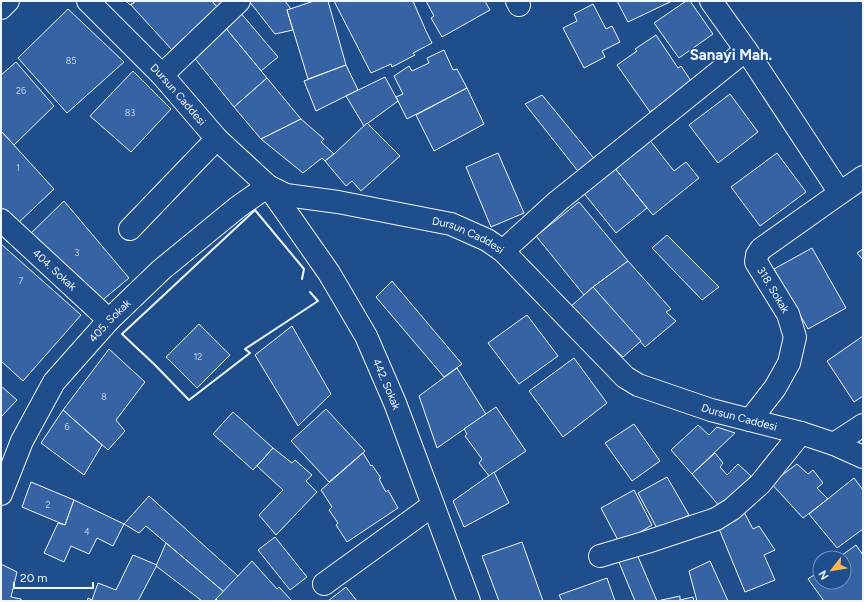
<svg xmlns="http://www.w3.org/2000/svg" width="864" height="602" font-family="Figtree,sans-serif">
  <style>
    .building { fill: #3563a3; stroke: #f2f6ff }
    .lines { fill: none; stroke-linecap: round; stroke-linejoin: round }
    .minor-casing { stroke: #f2f6ff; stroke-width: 24 }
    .major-casing { stroke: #f2f6ff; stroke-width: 24 }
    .minor { stroke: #1f4e8c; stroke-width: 22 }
    .major { stroke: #1f4e8c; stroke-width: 22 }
    .wall { stroke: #f2f6ff; stroke-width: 2 }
    .labels { text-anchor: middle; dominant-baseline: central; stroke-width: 3; stroke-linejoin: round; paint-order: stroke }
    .number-label { font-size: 9px; fill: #c3d1e8 }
    .street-label { font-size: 11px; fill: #f2f6ff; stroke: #1f4e8c }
    .district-label { font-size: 15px; font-weight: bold; fill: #f2f6ff; stroke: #1f4e8c }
  </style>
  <rect width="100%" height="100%" fill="#1f4e8c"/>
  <!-- building -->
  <g class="building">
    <path d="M 126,1 L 136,1 L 130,5 Z"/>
    <path d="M 136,1 L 212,1 L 219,9 L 173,51 L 131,5 Z"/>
    <path d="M 212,1 L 223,1 L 217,7 Z"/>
    <path d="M 249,1 L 285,1 L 291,9 L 287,10 L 293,30 L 275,34 Z"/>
    <path d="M 314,1 L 328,1 L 346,65 L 308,79 L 287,10 Z"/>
    <path d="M 334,1 L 413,1 L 426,31 L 432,43 L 413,53 L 415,55 L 392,67 L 391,64 L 371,73 Z"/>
    <path d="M 426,1 L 485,1 L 490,10 L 442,37 L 431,18 L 434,16 Z"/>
    <path d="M 617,1 L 672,1 L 628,22 Z"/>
    <path d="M 686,1 L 690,1 L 713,34 L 679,58 L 654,23 Z"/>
    <path d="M 593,4 L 606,29 L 612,26 L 620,42 L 602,51 L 605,57 L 584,68 L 563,28 L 577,21 L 574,14 Z"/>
    <path d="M 68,9 L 124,62 L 67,113 L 18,58 Z"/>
    <path d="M 239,11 L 278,57 L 261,71 L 224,26 Z"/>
    <path d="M 224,26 L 267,78 L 234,107 L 192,55 Z"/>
    <path d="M 656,35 L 678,68 L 681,66 L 693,84 L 650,112 L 617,65 L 637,51 L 635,49 Z"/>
    <path d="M 444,50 L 453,70 L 457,69 L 467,88 L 407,119 L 396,97 L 403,94 L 394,76 L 409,66 L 412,71 L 429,63 L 427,58 Z"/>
    <path d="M 16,62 L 54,106 L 14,145 L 1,131 L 1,75 Z"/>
    <path d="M 346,65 L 358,90 L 316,111 L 304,81 Z"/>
    <path d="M 133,71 L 171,109 L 131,152 L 90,116 Z"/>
    <path d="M 385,77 L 398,101 L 364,126 L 346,96 Z"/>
    <path d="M 267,78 L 301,119 L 261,139 L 234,107 Z"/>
    <path d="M 467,88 L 484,124 L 434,151 L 416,115 Z"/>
    <path d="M 730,94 L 758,132 L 718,163 L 689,125 Z"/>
    <path d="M 542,95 L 597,162 L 581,175 L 525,104 Z"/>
    <path d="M 301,119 L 324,139 L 321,142 L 334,154 L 325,161 L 322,158 L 303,173 L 261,139 Z"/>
    <path d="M 367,123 L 400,156 L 361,191 L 352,181 L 346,186 L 325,161 L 334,154 Z"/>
    <path d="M 1,131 L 54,189 L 16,225 L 1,209 Z"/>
    <path d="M 648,138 L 674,171 L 686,162 L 699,178 L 653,215 L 613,166 Z"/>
    <path d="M 498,153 L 524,213 L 491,227 L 466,167 Z"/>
    <path d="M 777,153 L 806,192 L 760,226 L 731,187 Z"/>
    <path d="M 613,166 L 647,208 L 616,233 L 582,191 Z"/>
    <path d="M 64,201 L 129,278 L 99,303 L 29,235 Z"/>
    <path d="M 579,202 L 628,261 L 593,287 L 584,295 L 536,236 Z"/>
    <path d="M 667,235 L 719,287 L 702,300 L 652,248 Z"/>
    <path d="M 1,244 L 81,315 L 23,381 L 1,361 Z"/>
    <path d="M 812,248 L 846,308 L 808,329 L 774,269 Z"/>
    <path d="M 863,249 L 863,260 L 857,253 Z"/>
    <path d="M 628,261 L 671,309 L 666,312 L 676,321 L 645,347 L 593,287 Z"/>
    <path d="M 392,281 L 462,364 L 444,377 L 376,297 Z"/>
    <path d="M 593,287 L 641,341 L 623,357 L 570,307 Z"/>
    <path d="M 527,315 L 558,356 L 519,384 L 488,343 Z"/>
    <path d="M 199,324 L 230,355 L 197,388 L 166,357 Z"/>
    <path d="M 292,326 L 331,394 L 298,426 L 255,355 Z"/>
    <path d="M 863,336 L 863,396 L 854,402 L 827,361 Z"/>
    <path d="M 109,349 L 145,382 L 116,420 L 125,431 L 108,450 L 63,410 Z"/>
    <path d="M 574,358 L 607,403 L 563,437 L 529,391 Z"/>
    <path d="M 457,368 L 486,414 L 437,448 L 419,396 Z"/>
    <path d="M 1,386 L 17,400 L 1,417 Z"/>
    <path d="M 496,407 L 526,451 L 489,476 L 479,463 L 482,459 L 465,436 L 467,434 L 464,429 Z"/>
    <path d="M 326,409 L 365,451 L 329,482 L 291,441 Z"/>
    <path d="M 63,410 L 102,445 L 84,475 L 41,443 Z"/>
    <path d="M 233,412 L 273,448 L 253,470 L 213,434 Z"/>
    <path d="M 634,424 L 660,461 L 632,481 L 605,443 Z"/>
    <path d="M 698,425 L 709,435 L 717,427 L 735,433 L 692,474 L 671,450 Z"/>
    <path d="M 273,448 L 292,463 L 295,460 L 312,475 L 306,481 L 317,492 L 276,535 L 259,515 L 283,490 L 257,466 Z"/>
    <path d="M 363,453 L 371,466 L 372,465 L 381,478 L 379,479 L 386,492 L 388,490 L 398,508 L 347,542 L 336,525 L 338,523 L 329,510 L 332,507 L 321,490 Z"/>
    <path d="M 715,453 L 723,463 L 720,467 L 727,475 L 738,464 L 751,476 L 730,499 L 720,507 L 692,474 Z"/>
    <path d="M 797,464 L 808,474 L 813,470 L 823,483 L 817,488 L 828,499 L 803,518 L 769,481 L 778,478 Z"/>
    <path d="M 494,472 L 509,503 L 464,527 L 453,501 Z"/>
    <path d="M 667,477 L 689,515 L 658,530 L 638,493 Z"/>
    <path d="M 854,478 L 863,490 L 863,529 L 837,548 L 809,514 Z"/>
    <path d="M 31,482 L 74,500 L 65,525 L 22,507 Z"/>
    <path d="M 634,490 L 652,525 L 620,544 L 601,508 Z"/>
    <path d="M 149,496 L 238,576 L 224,592 L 146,526 L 139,533 L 124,524 Z"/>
    <path d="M 74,500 L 124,524 L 113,546 L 97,538 L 89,554 L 71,546 L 64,562 L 44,553 L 58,523 L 65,525 Z"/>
    <path d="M 744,512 L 753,529 L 759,526 L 775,550 L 764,555 L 775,580 L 745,592 L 717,524 Z"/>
    <path d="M 275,537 L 307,577 L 290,590 L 258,550 Z"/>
    <path d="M 522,542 L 543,601 L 499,601 L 482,556 Z"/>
    <path d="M 166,543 L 224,592 L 214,601 L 202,601 L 156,566 Z"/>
    <path d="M 856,545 L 863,555 L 863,601 L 824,601 L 808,579 L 820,571 L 820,582 L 844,582 L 844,558 L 838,558 Z"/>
    <path d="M 636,552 L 657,601 L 680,596 L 680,600 L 693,597 L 694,601 L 635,601 L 618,560 Z"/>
    <path d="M 133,555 L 157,565 L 138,601 L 87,601 L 88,598 L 92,600 L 98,583 L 116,590 Z"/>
    <path d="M 252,561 L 277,589 L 279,587 L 292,601 L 218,601 L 216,599 Z"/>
    <path d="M 710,561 L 728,601 L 697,601 L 689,571 Z"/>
    <path d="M 1,564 L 17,572 L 11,597 L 21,599 L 21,601 L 1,601 Z"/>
    <path d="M 607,578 L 615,601 L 562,601 L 559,595 Z"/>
    <path d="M 346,587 L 357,601 L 328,601 Z"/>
  </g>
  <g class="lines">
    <!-- minor casing -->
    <g class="minor-casing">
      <g id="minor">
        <path id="s1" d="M 88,1 L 162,75 L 217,139 L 268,186 L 286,195 L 338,202 L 451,224 L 487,240 L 503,251 L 625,377 L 638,385 L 711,410 L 801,433 L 834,444 L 863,457"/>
        <path d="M 517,1 L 519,5"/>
        <path d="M 711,1 L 746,50 L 840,193"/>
        <path d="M 162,75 L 239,1"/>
        <path id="s2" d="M 1,220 L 109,320"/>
        <path d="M 130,229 L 204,152 L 217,139"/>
        <path d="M 503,251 L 558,201 L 746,50"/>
        <path d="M 750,420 L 775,388 L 789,363 L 795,337 L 788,314 L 756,262 L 757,255 L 761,249 L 840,193 L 863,177"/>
        <path d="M 834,444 L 863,425"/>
        <path id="s3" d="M 1,494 L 22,441 L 54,382 L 109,320 L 161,270 L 238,207 L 268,186 L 329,273 L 366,336 L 395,403 L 469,601"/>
        <path d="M 600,556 L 647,542 L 716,519 L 732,509 L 760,484 L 801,433"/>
        <path d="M 324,584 L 433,505"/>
      </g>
    </g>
    <!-- major casing -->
    <g class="major-casing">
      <path id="major" d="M 1,8 L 8,1"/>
    </g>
    <!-- minor -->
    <use href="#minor" class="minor"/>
    <!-- major -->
    <use href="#major" class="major"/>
    <!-- wall -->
    <path class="wall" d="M 302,279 L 304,269 L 255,210 L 122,334 L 155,365 L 189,400 L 250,353 L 245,349 L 318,301 L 310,292"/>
  </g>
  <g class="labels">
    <!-- number labels -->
    <g class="number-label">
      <text x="71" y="60">85</text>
      <text x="21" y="90">26</text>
      <text x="130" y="112">83</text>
      <text x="18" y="167">1</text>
      <text x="77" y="252">3</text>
      <text x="21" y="280">7</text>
      <text x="198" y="356">12</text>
      <text x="104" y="396">8</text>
      <text x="67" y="426">6</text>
      <text x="48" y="504">2</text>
      <text x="87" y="531">4</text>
    </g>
    <!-- street labels -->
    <g class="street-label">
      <text stroke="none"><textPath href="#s1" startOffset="130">Dursun Caddesi</textPath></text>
      <text stroke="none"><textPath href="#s1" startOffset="466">Dursun Caddesi</textPath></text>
      <text stroke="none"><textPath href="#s2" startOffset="73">404. Sokak</textPath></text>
      <text transform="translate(773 290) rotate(59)">318. Sokak</text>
      <text stroke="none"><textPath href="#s3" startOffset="207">405. Sokak</textPath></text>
      <text stroke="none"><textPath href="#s3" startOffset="647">442. Sokak</textPath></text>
      <text stroke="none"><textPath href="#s1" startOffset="802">Dursun Caddesi</textPath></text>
    </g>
    <!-- district labels -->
    <g class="district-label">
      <text x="731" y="55">Sanayi Mah.</text>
    </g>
  </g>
  <!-- border -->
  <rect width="864" height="602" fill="none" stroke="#f2f6ff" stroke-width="4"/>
  <!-- north arrow -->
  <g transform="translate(832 570) rotate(239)"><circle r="19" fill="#1f4e8c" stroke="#7391ba"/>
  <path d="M0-3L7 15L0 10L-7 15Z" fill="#ffb74d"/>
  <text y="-6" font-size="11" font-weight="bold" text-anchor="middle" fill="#f2f6ff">N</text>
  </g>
  <!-- scale -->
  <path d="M14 582v6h79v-6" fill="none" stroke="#f2f6ff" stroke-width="2"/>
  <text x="20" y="582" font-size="12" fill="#f2f6ff" stroke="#1f4e8c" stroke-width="3" paint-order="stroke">20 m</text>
</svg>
